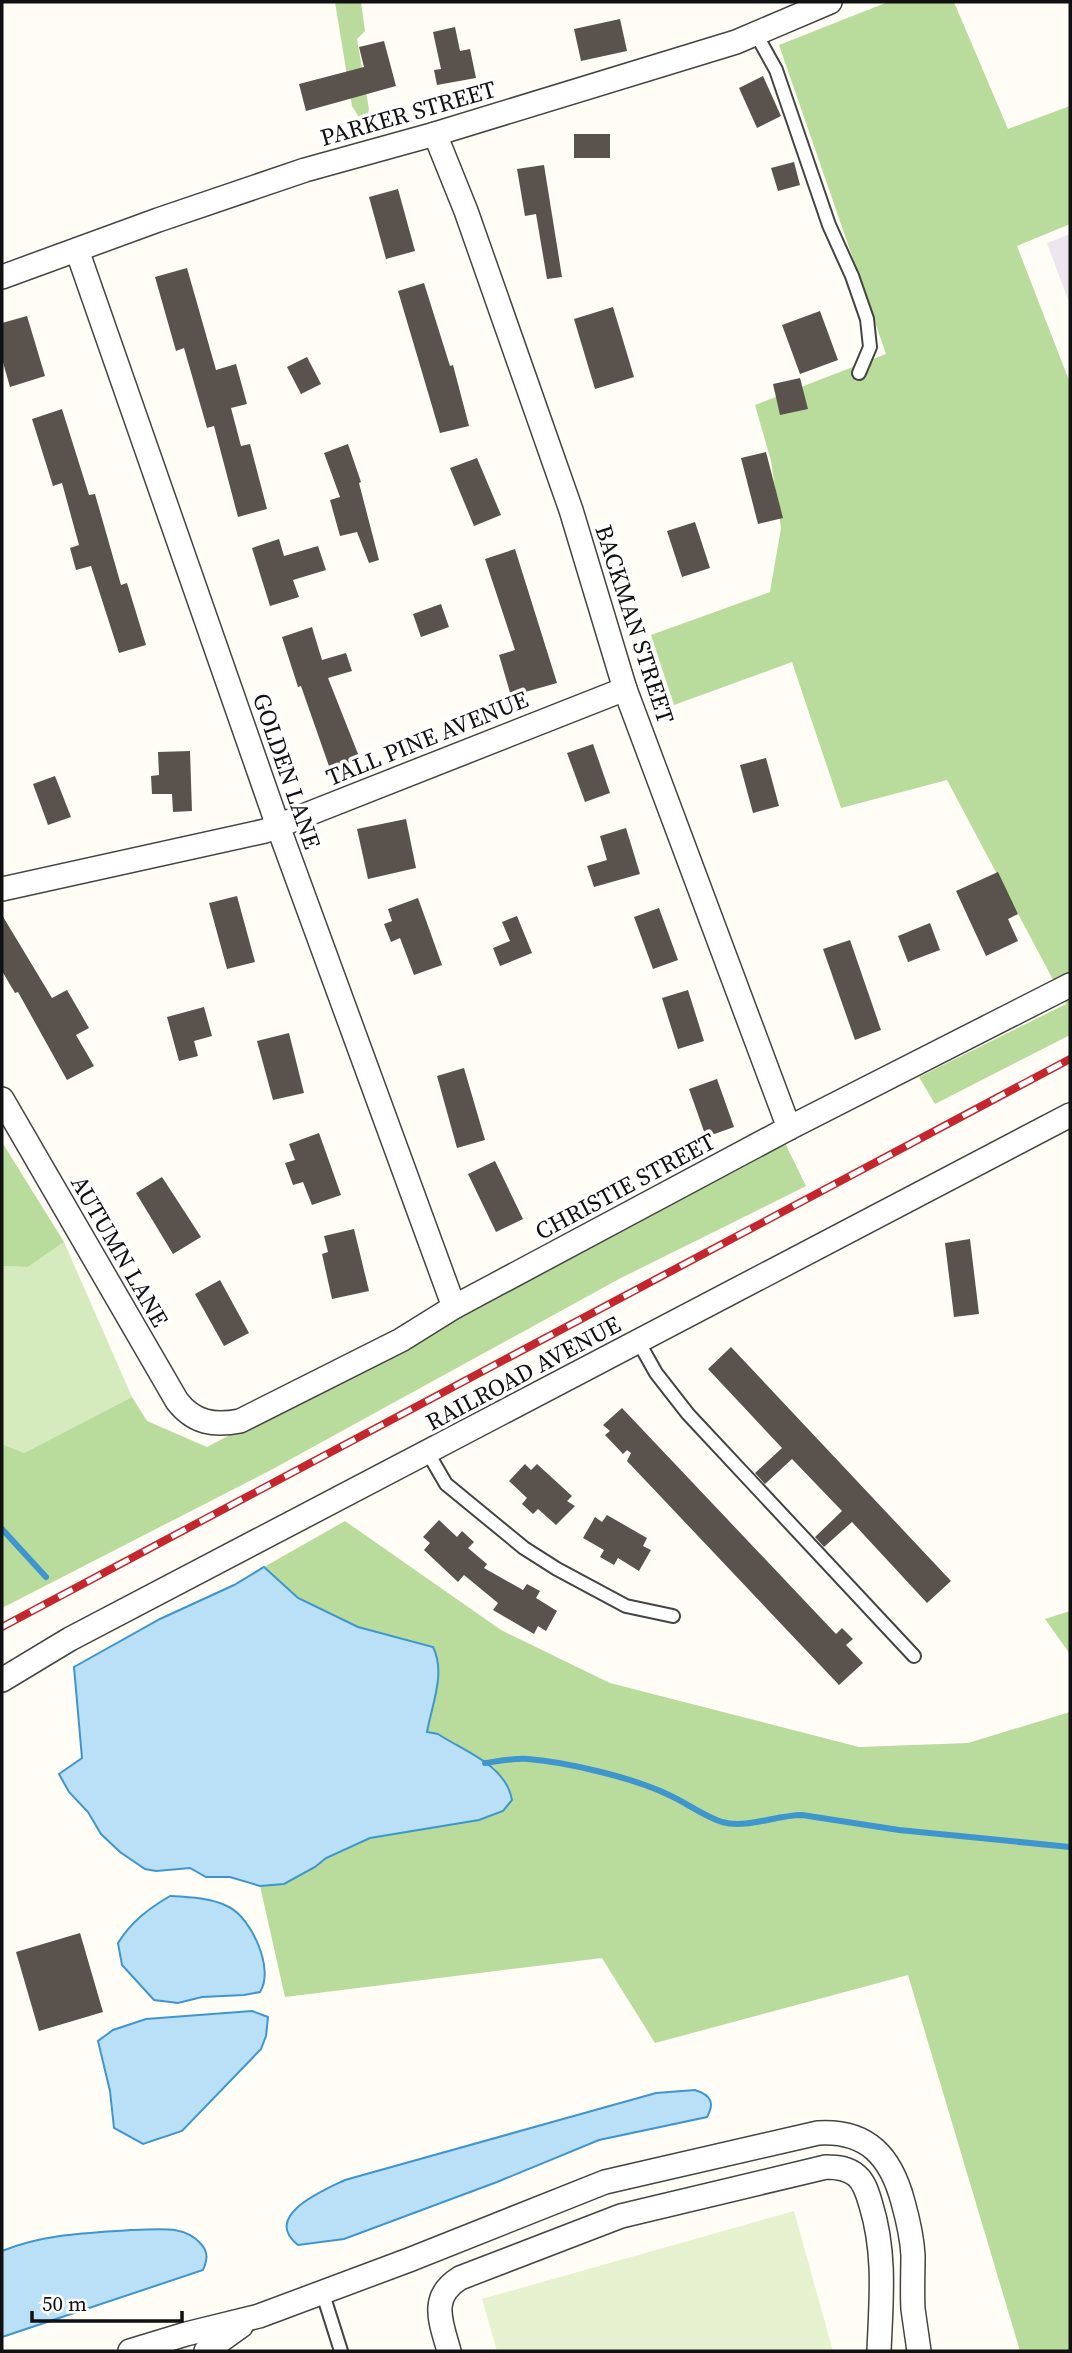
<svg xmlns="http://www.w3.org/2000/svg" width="1072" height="2353" font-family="'Source Serif 4',serif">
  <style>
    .industrial { fill: #eee6ef }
    .green { fill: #d5ebbd }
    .forest { fill: #b9dc9c }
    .pitch { fill: #e6f2cf }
    .water { fill: #b9e0f7; stroke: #3f96cf; stroke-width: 2 }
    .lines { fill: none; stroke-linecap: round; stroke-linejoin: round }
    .stream { stroke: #3f96cf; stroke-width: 6 }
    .building { fill: #5a524d }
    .lane-casing { stroke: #444; stroke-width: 16 }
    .street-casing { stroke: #444; stroke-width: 26 }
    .lane { stroke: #fff; stroke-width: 12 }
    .street { stroke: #fff; stroke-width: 23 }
    .rail-casing { stroke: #c4262e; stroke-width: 8 }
    .rail { stroke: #fff; stroke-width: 5; stroke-dasharray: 16; stroke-linecap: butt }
    .labels { text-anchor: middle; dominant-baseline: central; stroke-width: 7; stroke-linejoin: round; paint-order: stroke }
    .street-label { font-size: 24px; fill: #111; stroke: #fff }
  </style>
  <rect width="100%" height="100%" fill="#fffdf5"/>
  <!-- industrial -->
  <path class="industrial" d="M 1070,234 L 1070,305 L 1047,243 Z"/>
  <!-- green -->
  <path class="green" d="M 64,1242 L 132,1397 L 24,1453 L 2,1444 L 2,1266 L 28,1267 Z"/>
  <!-- forest -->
  <g class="forest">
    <path d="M 335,2 L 361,2 L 365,31 L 357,39 L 369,109 L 365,127 L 352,106 Z"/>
    <path d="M 888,2 L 954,2 L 1008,129 L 1070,106 L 1070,224 L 1017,246 L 1070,383 L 1070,1035 L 935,1104 L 919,1077 L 1066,1004 L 947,780 L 841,808 L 792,662 L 674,705 L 651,635 L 770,592 L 781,528 L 771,461 L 755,405 L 886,354 L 779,45 Z"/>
    <path d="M 2,1142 L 64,1242 L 28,1267 L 2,1266 Z"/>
    <path d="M 785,1143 L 806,1186 L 619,1279 L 271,1470 L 2,1608 L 2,1444 L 24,1453 L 132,1397 L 147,1421 L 207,1447 Z"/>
    <path d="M 345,1521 L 501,1630 L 610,1683 L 859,1747 L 968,1743 L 1070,1712 L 1070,2351 L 1020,2351 L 908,1975 L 655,2043 L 602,1958 L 285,1997 L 260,1886 L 284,1884 L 315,1867 L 326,1858 L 370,1838 L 479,1820 L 495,1768 L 438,1734 L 427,1732 L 439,1676 L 433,1647 L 358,1627 L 298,1598 L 264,1567 Z"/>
    <path d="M 1070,1611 L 1070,1654 L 1045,1619 Z"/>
  </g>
  <!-- pitch -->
  <path class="pitch" d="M 794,2211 L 833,2351 L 497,2351 L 482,2299 Z"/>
  <!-- water -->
  <g class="water">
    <path d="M 264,1567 L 298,1598 L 358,1627 L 433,1647 C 446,1673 432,1704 427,1732 L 438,1734 C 465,1752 506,1765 512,1800 L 503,1811 L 479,1820 L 370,1838 L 326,1858 L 315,1867 L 284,1884 L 260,1886 L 230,1877 L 206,1877 L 190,1868 L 156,1871 L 145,1869 L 120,1852 L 101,1834 L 88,1812 L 69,1792 L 59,1774 L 82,1758 L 74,1667 L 160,1619 L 234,1585 Z"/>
    <path d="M 170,1896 C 190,1897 212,1898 229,1907 C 251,1918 275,1969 260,1992 L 244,1995 L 202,1997 L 178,2003 L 154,2000 L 122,1965 L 118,1943 C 131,1922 148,1909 170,1896 Z"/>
    <path d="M 252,2011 L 268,2017 L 266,2036 L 261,2049 L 182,2131 L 143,2144 L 114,2128 L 110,2091 L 98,2041 L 113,2030 L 146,2019 Z"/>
    <path d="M 695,2090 C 711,2095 715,2103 707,2117 L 599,2140 L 497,2182 L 344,2239 L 298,2245 C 261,2216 324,2190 345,2180 L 656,2093 Z"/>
    <path d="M 131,2230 C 156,2230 184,2224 201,2244 C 209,2253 207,2260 203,2270 L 2,2337 L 2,2251 C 43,2234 87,2233 131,2230 Z"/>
  </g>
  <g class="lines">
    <!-- stream -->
    <g class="stream">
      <path d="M 2,1529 L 46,1577"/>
      <path d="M 485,1763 C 499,1761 514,1758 528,1759 C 567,1762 634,1778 669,1795 C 687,1803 703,1816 722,1822 C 747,1829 776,1815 802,1815 L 899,1830 L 1070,1847"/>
    </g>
  </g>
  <!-- building -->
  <g class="building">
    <path d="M 620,19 L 627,51 L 581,61 L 574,29 Z"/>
    <path d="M 455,27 L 460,51 L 470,49 L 476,78 L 437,85 L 434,70 L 441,69 L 433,32 Z"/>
    <path d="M 384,41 L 396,86 L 306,111 L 299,84 L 364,67 L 359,47 Z"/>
    <path d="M 763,76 L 781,116 L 757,128 L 739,88 Z"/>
    <rect x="574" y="134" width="36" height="24"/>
    <path d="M 794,162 L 800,185 L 778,191 L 771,168 Z"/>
    <path d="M 544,165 L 562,277 L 547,279 L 536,214 L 525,216 L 517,169 Z"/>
    <path d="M 398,189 L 415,251 L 386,259 L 369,197 Z"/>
    <path d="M 187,268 L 216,370 L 236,364 L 247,404 L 231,408 L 241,446 L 250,444 L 267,509 L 238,517 L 214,426 L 207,428 L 184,348 L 176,351 L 155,277 Z"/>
    <path d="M 424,283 L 450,366 L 453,365 L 469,426 L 440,433 L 398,291 Z"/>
    <path d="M 613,307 L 634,377 L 595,389 L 574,319 Z"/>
    <path d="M 820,311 L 838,360 L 800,374 L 782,325 Z"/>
    <path d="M 27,316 L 45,376 L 10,387 L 2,359 L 2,323 Z"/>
    <path d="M 307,357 L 321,384 L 301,394 L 287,367 Z"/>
    <path d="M 800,378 L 808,409 L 780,415 L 773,384 Z"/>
    <path d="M 62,409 L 89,495 L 95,494 L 121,585 L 127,583 L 146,645 L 119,653 L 91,566 L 76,570 L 70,548 L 79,545 L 62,483 L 53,486 L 32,419 Z"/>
    <path d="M 348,444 L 361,482 L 359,483 L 379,560 L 369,563 L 357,532 L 340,536 L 330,500 L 340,497 L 324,453 Z"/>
    <path d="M 766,452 L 783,518 L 758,524 L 741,458 Z"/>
    <path d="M 477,458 L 501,515 L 474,526 L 450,468 Z"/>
    <path d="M 695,522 L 710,568 L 682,577 L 667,531 Z"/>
    <path d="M 279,539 L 284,556 L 318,546 L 326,570 L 293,580 L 299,597 L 270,606 L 252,548 Z"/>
    <path d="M 515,549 L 557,683 L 511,696 L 499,655 L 515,650 L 485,559 Z"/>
    <path d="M 441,604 L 449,627 L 421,637 L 413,614 Z"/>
    <path d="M 312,627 L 322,660 L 346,653 L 352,671 L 328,678 L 360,759 L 330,769 L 301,686 L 298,687 L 282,637 Z"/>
    <path d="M 593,744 L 610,793 L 585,802 L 567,753 Z"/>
    <path d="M 190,751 L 192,811 L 173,812 L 172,794 L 152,794 L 151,776 L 159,775 L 158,752 Z"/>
    <path d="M 766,758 L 779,806 L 753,813 L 740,765 Z"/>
    <path d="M 55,776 L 71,817 L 48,825 L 33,784 Z"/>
    <path d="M 406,819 L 416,868 L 368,879 L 357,829 Z"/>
    <path d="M 626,828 L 640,874 L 594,887 L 587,866 L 607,860 L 600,836 Z"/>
    <path d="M 998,872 L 1018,914 L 1008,919 L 1018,941 L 986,956 L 956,891 Z"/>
    <path d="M 237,896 L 255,962 L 227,969 L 209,903 Z"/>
    <path d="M 418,898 L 442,965 L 414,975 L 400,938 L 391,942 L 384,924 L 392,921 L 388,909 Z"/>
    <path d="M 659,908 L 678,960 L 653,969 L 634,917 Z"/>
    <path d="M 2,915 L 52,998 L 67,990 L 89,1028 L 76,1035 L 94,1066 L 67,1080 L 18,992 L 15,993 L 2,971 Z"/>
    <path d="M 517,916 L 532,953 L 500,966 L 493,948 L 510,941 L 502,922 Z"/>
    <path d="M 930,923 L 940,950 L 908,962 L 898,936 Z"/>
    <path d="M 850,940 L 881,1030 L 855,1040 L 823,949 Z"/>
    <path d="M 688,990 L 704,1041 L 678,1049 L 662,998 Z"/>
    <path d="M 204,1007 L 212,1036 L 194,1041 L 198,1056 L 179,1061 L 167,1017 Z"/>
    <path d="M 289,1033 L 304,1093 L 273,1100 L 257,1041 Z"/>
    <path d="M 464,1068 L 485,1140 L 457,1148 L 437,1076 Z"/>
    <path d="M 717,1079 L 734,1127 L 706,1137 L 689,1089 Z"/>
    <path d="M 319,1133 L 341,1195 L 312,1205 L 303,1182 L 293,1185 L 285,1163 L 295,1160 L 289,1144 Z"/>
    <path d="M 495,1161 L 523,1219 L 496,1232 L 468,1174 Z"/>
    <path d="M 162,1177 L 201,1237 L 173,1254 L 136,1193 Z"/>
    <path d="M 354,1229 L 369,1291 L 332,1299 L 322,1254 L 328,1252 L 324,1236 Z"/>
    <path d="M 970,1239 L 979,1314 L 954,1317 L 945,1243 Z"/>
    <path d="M 220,1280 L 249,1333 L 224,1346 L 195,1294 Z"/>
    <path d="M 731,1347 L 951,1581 L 927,1603 L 852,1522 L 824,1547 L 815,1537 L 842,1511 L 792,1459 L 765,1484 L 755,1473 L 782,1448 L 708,1369 Z"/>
    <path d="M 622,1408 L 836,1634 L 842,1628 L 853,1639 L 846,1645 L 863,1663 L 839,1685 L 627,1461 L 631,1453 L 627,1450 L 623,1454 L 605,1435 L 610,1431 L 603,1425 Z"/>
    <path d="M 525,1464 L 531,1470 L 537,1464 L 572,1496 L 567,1501 L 575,1506 L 556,1525 L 538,1509 L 533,1514 L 522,1504 L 527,1498 L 509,1481 Z"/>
    <path d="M 607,1515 L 647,1538 L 643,1546 L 651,1550 L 639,1571 L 618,1558 L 614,1565 L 600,1557 L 604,1550 L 583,1538 L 595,1517 L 602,1522 Z"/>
    <path d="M 439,1520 L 457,1537 L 462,1531 L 474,1542 L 468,1548 L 487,1564 L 484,1568 L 523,1590 L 527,1584 L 540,1591 L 536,1598 L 557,1611 L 546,1631 L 538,1626 L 534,1634 L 493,1610 L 498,1603 L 464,1575 L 458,1582 L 424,1550 L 430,1543 L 423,1537 Z"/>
    <path d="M 80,1933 L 103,2012 L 39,2031 L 16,1952 Z"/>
  </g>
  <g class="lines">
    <!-- lane casing -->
    <g class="lane-casing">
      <g id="lane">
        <path d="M 756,34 L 776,70 L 829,225 L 852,276 L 867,319 L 870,347 L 859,373"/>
        <path d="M 638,1341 L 656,1373 L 688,1414 L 914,1656"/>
        <path d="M 428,1453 L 446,1484 L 524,1548 L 557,1569 L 626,1606 L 673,1616"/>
        <path d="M 322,2291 L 341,2351"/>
      </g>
    </g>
    <!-- street casing -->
    <g class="street-casing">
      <g id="street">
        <path d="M 435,134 L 466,211 L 571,510 L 625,689 L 789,1128"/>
        <path d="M 77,250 L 278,826 L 454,1307"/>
        <path d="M 2,277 L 158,220 L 305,170 L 435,134 L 736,42 L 830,2"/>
        <path d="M 2,889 L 265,831 L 625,689"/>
        <path d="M 2,1099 L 177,1401 C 194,1423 214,1426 240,1421 L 401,1340 L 454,1307 L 789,1128 L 1070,985"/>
        <path d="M 2,1680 L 70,1639 L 1070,1115"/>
        <path d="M 130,2351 L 186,2334 L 259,2316 L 409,2260 L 605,2182 L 818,2133 C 868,2130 891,2157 903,2202 C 908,2220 912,2237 913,2255 C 913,2273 912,2291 913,2309 C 915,2323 917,2337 919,2351"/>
        <path d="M 206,2351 L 241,2326"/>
        <path d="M 449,2351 C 441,2322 429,2297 460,2278 L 621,2216 L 826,2167 C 837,2167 848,2168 857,2176 C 865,2183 868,2195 871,2205 C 886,2254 881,2301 879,2351"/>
      </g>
    </g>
    <!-- lane -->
    <use href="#lane" class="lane"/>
    <!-- street -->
    <use href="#street" class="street"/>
    <!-- rail casing -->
    <g class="rail-casing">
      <path id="rail" d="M 2,1627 L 1070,1059"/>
    </g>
    <!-- rail -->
    <use href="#rail" class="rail"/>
  </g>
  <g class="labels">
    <!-- street labels -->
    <g class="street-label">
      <text transform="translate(408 113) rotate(-16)">PARKER STREET</text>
      <text transform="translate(635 624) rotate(72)">BACKMAN STREET</text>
      <text transform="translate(427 738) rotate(-22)">TALL PINE AVENUE</text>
      <text transform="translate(287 771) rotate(71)">GOLDEN LANE</text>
      <text transform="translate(625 1186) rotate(-28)">CHRISTIE STREET</text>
      <text transform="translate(120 1251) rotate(60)">AUTUMN LANE</text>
      <text transform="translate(523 1373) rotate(-28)">RAILROAD AVENUE</text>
    </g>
  </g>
  <!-- border -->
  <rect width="1072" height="2353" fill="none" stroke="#111111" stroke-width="7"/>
  <!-- scale -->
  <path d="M32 2311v10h150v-10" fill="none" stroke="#111111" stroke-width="3.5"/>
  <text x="42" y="2311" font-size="21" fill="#111111" stroke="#ffffff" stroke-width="5" paint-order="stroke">50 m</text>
</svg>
